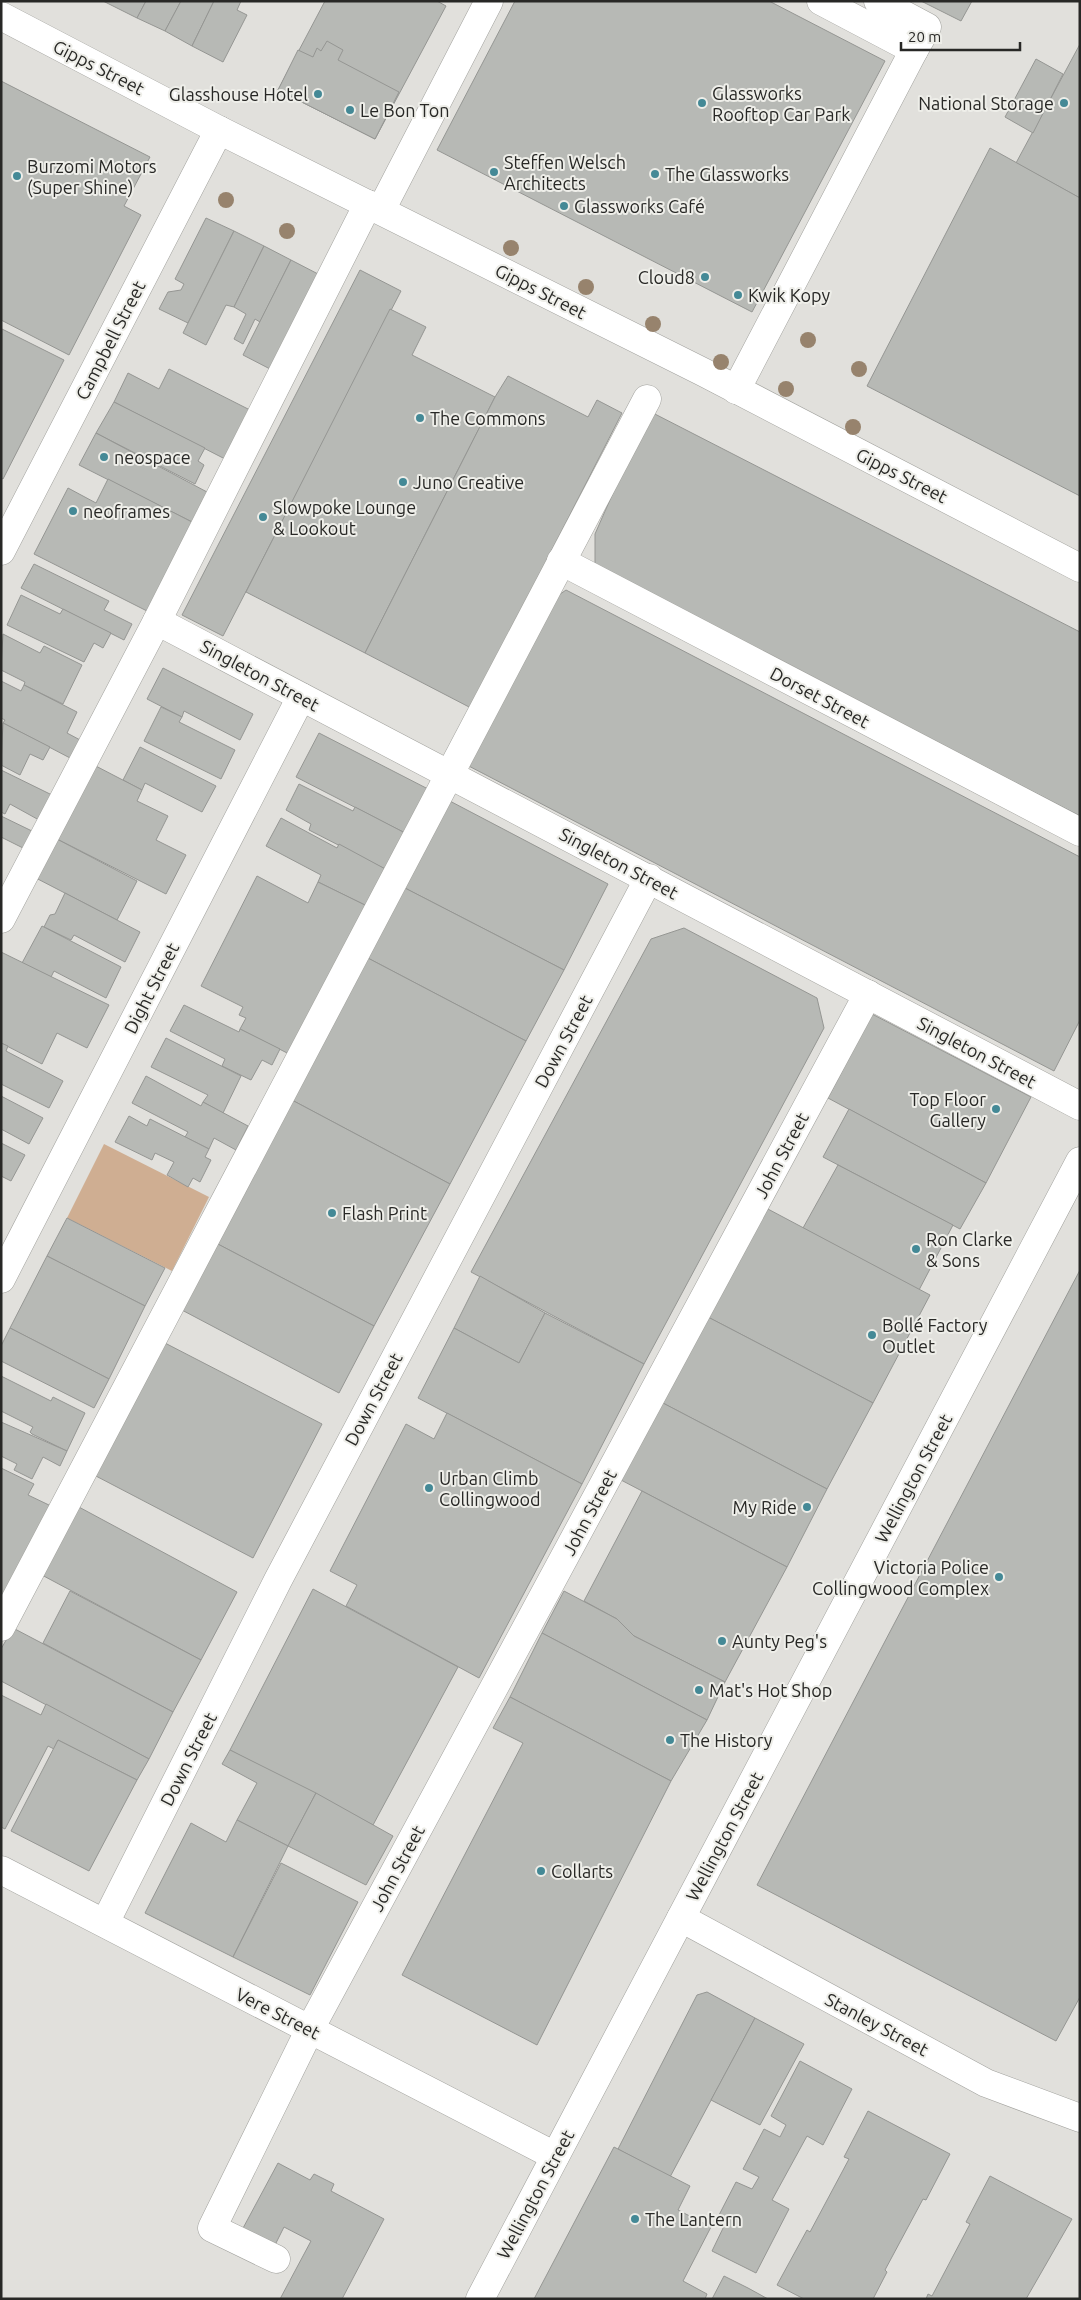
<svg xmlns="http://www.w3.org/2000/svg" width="1081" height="2300" font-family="Ubuntu,sans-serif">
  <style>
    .green { fill: #cfae92 }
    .building { fill: #b7b9b5; stroke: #959693 }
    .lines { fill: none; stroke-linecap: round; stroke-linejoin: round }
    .minor-casing { stroke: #a2a29e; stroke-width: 29 }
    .minor { stroke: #fff; stroke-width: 28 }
    .tree { fill: #97836d }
    .poi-dot { fill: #448996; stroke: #eeeee9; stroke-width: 2 }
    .labels { text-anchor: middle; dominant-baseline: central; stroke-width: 4; stroke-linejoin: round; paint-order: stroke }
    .street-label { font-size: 18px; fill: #282826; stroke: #eeeee9 }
    .poi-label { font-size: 18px; fill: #282826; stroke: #eeeee9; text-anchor: start }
  </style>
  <rect width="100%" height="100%" fill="#e1e0dc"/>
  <!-- green -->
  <path class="green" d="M 104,1144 L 209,1197 L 172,1271 L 67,1218 Z"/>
  <!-- building -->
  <g class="building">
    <path d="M 103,1 L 146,1 L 137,18 Z"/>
    <path d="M 146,1 L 181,1 L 165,31 L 137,18 Z"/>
    <path d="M 181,1 L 214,1 L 192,46 L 165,31 Z"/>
    <path d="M 214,1 L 241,1 L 237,10 L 247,15 L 223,62 L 192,46 Z"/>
    <path d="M 325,1 L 437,1 L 446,6 L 375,139 L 278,90 Z"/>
    <path d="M 515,1 L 769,1 L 885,61 L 752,312 L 437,150 Z"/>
    <path d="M 921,1 L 972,1 L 961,21 Z"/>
    <path d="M 327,41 L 343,50 L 338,60 L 399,92 L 375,139 L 278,90 L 298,50 L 313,57 L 317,48 L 321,51 Z"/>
    <path d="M 1080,44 L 1080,198 L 1016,163 Z"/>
    <path d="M 1036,59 L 1063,74 L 1033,133 L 1005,117 Z"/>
    <path d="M 1,81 L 150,157 L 124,206 L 141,215 L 69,355 L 1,320 Z"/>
    <path d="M 990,148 L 1080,198 L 1080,496 L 867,386 Z"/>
    <path d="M 206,218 L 234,231 L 188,323 L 159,309 L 168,292 L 181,290 L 184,284 L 175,279 Z"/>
    <path d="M 234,231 L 264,246 L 234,307 L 226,305 L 206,345 L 183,333 Z"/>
    <path d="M 264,246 L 291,260 L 260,322 L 255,319 L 243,344 L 234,339 L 246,314 L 234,307 Z"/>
    <path d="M 291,260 L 320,275 L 272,370 L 243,355 Z"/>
    <path d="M 360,270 L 401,291 L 223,636 L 182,615 Z"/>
    <path d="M 390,309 L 426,327 L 412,355 L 495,397 L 365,653 L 246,592 Z"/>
    <path d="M 2,329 L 64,360 L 3,479 L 1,478 Z"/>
    <path d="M 169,369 L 250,410 L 225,459 L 114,402 L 128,373 L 159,389 Z"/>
    <path d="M 508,376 L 588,417 L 597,400 L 622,413 L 471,708 L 365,653 L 495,397 Z"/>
    <path d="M 114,402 L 205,448 L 198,461 L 204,465 L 195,484 L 96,433 Z"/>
    <path d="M 649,411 L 1080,632 L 1080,816 L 595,565 L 595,534 Z"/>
    <path d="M 96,433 L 207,492 L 192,522 L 79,465 Z"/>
    <path d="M 108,479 L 192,522 L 147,611 L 34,554 L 68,488 L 96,503 Z"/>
    <path d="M 34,564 L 109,601 L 104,610 L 132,624 L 124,640 L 21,588 Z"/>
    <path d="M 566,590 L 1080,857 L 1080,1020 L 1054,1071 L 463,763 L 546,604 Z"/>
    <path d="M 21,595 L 60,614 L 63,609 L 111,633 L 103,648 L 94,643 L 84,662 L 7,625 Z"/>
    <path d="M 3,634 L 40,653 L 44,646 L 82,665 L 63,704 L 24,685 L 25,682 L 1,670 Z"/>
    <path d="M 163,668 L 253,714 L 240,740 L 184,711 L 182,717 L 147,699 Z"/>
    <path d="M 1,681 L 21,691 L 24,685 L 77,712 L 67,733 L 82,741 L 72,759 L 3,723 L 5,720 L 1,718 Z"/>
    <path d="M 161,707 L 182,717 L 179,722 L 235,750 L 221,779 L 144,741 Z"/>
    <path d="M 3,723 L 50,747 L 43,760 L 30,754 L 20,775 L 1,765 Z"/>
    <path d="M 319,733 L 430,790 L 407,834 L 296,777 Z"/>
    <path d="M 140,747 L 216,786 L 202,812 L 145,783 L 142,790 L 123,780 Z"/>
    <path d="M 90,763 L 142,790 L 137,801 L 168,816 L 156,840 L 186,855 L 166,894 L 53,837 Z"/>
    <path d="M 1,770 L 52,795 L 39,820 L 10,804 L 5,814 L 1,812 Z"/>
    <path d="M 299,784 L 353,811 L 355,807 L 407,834 L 389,871 L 309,830 L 311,824 L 286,810 Z"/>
    <path d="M 446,799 L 608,884 L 564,970 L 401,886 Z"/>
    <path d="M 1,816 L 34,832 L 25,849 L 1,837 Z"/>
    <path d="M 281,818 L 337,848 L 339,844 L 389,871 L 369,907 L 318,882 L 321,875 L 266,846 Z"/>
    <path d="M 53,837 L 137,881 L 117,920 L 32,876 Z"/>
    <path d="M 257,876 L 308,903 L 318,882 L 369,907 L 293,1056 L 240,1029 L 246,1018 L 239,1015 L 243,1007 L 201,986 Z"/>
    <path d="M 401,886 L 564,970 L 526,1041 L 364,956 Z"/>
    <path d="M 65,893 L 140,932 L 125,962 L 74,935 L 71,940 L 44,927 L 50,915 L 55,914 Z"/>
    <path d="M 42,926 L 121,967 L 106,998 L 54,971 L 51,977 L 22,963 Z"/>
    <path d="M 684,928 L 817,998 L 824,1028 L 644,1364 L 471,1272 L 651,939 Z"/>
    <path d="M 1,952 L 109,1005 L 87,1048 L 57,1033 L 42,1064 L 1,1043 Z"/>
    <path d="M 364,956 L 526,1041 L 450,1184 L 290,1099 Z"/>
    <path d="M 184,1005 L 239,1032 L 240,1029 L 280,1049 L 272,1065 L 262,1060 L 251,1080 L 222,1066 L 225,1059 L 170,1031 Z"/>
    <path d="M 872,1014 L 1031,1097 L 986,1183 L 828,1098 Z"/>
    <path d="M 166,1038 L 241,1076 L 223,1113 L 203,1102 L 208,1095 L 151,1067 Z"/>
    <path d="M 1,1043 L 8,1046 L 6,1051 L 63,1081 L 49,1108 L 1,1084 Z"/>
    <path d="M 146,1076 L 201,1106 L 203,1102 L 248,1126 L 236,1150 L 214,1138 L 209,1149 L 185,1137 L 188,1132 L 132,1103 Z"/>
    <path d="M 1,1096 L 43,1118 L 29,1144 L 1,1129 Z"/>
    <path d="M 290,1099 L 450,1184 L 374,1326 L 214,1242 Z"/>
    <path d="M 849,1109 L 986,1183 L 960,1229 L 823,1157 Z"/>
    <path d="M 129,1116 L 147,1126 L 150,1119 L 209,1149 L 205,1157 L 211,1160 L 200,1182 L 193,1178 L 188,1187 L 167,1175 L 174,1162 L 155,1153 L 152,1160 L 115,1142 Z"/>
    <path d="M 1,1143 L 25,1155 L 11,1181 L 1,1176 Z"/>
    <path d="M 838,1165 L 953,1225 L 919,1290 L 803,1228 Z"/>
    <path d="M 766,1208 L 930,1295 L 873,1403 L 706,1316 Z"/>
    <path d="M 67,1218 L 165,1268 L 145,1306 L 47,1256 Z"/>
    <path d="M 214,1242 L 374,1326 L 339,1393 L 180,1309 Z"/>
    <path d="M 47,1256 L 145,1306 L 109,1379 L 10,1328 Z"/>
    <path d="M 1080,1270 L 1080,1997 L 1056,2041 L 757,1885 Z"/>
    <path d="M 480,1276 L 545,1313 L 519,1363 L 454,1328 Z"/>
    <path d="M 545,1313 L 644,1364 L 582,1484 L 418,1398 L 454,1328 L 519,1363 Z"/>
    <path d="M 706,1316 L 873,1403 L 827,1489 L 661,1402 Z"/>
    <path d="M 10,1328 L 109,1379 L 94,1408 L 1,1361 L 1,1346 Z"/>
    <path d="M 163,1342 L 322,1424 L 253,1558 L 94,1475 Z"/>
    <path d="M 1,1376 L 51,1401 L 53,1397 L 85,1413 L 67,1451 L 32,1434 L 30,1432 L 33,1427 L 1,1411 Z"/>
    <path d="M 661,1402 L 827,1489 L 787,1567 L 621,1480 Z"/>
    <path d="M 447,1413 L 582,1484 L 479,1678 L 346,1606 L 357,1585 L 330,1571 L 406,1424 L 434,1439 Z"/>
    <path d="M 1,1422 L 67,1451 L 60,1466 L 43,1457 L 32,1479 L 14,1470 L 17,1464 L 1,1456 Z"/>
    <path d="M 1,1468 L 34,1484 L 28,1495 L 51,1506 L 1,1603 Z"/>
    <path d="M 642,1491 L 787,1567 L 725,1682 L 634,1636 L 617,1619 L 584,1601 Z"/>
    <path d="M 77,1506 L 237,1592 L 201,1660 L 40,1574 Z"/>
    <path d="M 313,1589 L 458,1667 L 373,1825 L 230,1750 Z"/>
    <path d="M 70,1591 L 201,1660 L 173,1712 L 43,1643 Z"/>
    <path d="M 564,1591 L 617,1619 L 634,1636 L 725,1682 L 707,1720 L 542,1633 Z"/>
    <path d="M 13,1628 L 173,1712 L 149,1759 L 1,1681 L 1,1649 Z"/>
    <path d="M 542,1633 L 707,1720 L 671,1781 L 510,1697 Z"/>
    <path d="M 1,1695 L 41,1715 L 46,1704 L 149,1759 L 137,1780 L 58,1740 L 54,1749 L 48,1746 L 5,1829 L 1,1827 Z"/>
    <path d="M 510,1697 L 671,1781 L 537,2045 L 402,1975 L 523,1743 L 493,1728 Z"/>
    <path d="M 58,1740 L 137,1780 L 89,1871 L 11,1831 Z"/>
    <path d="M 230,1750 L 316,1793 L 288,1846 L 237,1820 L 257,1783 L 222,1764 Z"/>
    <path d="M 316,1793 L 393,1836 L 366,1885 L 288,1846 Z"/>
    <path d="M 237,1820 L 288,1846 L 233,1957 L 145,1913 L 191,1823 L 226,1842 Z"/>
    <path d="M 281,1863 L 358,1902 L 310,1995 L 233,1957 Z"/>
    <path d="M 707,1992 L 755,2018 L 670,2177 L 618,2149 L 697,1995 Z"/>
    <path d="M 755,2018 L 804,2044 L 760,2125 L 711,2100 Z"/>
    <path d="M 800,2061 L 852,2089 L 823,2145 L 807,2136 L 772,2200 L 789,2209 L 756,2273 L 712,2251 L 727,2220 L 719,2215 L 736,2182 L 752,2189 L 759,2177 L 743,2169 L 764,2129 L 780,2137 L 786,2125 L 771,2116 Z"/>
    <path d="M 868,2111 L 950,2154 L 926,2200 L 923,2199 L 885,2270 L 887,2272 L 873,2299 L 804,2299 L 777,2285 L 807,2230 L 810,2232 L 849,2159 L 844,2157 Z"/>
    <path d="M 614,2147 L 690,2186 L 678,2210 L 711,2227 L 683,2281 L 707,2294 L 705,2299 L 534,2299 Z"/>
    <path d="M 278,2163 L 310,2180 L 314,2174 L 334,2184 L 331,2191 L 384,2219 L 342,2299 L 280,2299 L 311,2241 L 284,2227 L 274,2247 L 242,2230 Z"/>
    <path d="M 990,2176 L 1072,2219 L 1026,2299 L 926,2299 L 928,2294 L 932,2296 L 970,2224 L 966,2222 Z"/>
    <path d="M 724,2276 L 748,2288 L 768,2299 L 712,2299 Z"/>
  </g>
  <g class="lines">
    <!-- minor casing -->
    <g class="minor-casing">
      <g id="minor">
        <path d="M 878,1 L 927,27 L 914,50"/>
        <path d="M 1,16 L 219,130 L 703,372 L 1080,568"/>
        <path d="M 381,210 L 489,1"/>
        <path d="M 736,390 L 914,50 L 821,1"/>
        <path d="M 1,551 L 219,130"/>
        <path d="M 561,561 L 1080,832"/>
        <path d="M 157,621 L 1080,1106"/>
        <path d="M 1,919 L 157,621 L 368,204"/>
        <path d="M 1,1279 L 301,697"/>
        <path d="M 1,1627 L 647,399"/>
        <path d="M 1,1870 L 555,2156"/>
        <path d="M 681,1918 L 986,2083 L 1080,2118"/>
        <path d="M 105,1923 L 278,1580 L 649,878"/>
        <path d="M 276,2259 L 212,2228 L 310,2029 L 868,994"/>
        <path d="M 480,2299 L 1080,1161"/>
      </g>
    </g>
    <!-- minor -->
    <use href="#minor" class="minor"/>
  </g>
  <!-- trees -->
  <g class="tree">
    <circle cx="226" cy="200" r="8"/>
    <circle cx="287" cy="231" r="8"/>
    <circle cx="511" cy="248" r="8"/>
    <circle cx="586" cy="287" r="8"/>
    <circle cx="653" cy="324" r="8"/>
    <circle cx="808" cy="340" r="8"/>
    <circle cx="721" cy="362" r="8"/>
    <circle cx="859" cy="369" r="8"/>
    <circle cx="786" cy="389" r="8"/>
    <circle cx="853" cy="427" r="8"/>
  </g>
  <!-- markers -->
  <g class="poi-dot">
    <circle cx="318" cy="94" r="5"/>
    <circle cx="702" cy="103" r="5"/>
    <circle cx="1064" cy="103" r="5"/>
    <circle cx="350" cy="110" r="5"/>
    <circle cx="494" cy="172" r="5"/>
    <circle cx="655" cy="174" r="5"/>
    <circle cx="17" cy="176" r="5"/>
    <circle cx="564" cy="206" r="5"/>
    <circle cx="705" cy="277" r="5"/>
    <circle cx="738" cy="295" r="5"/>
    <circle cx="420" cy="418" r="5"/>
    <circle cx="104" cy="457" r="5"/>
    <circle cx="403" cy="482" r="5"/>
    <circle cx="73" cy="511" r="5"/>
    <circle cx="263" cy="517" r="5"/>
    <circle cx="996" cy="1109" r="5"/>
    <circle cx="332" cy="1213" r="5"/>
    <circle cx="916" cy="1249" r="5"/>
    <circle cx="872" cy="1335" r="5"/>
    <circle cx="429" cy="1488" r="5"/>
    <circle cx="807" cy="1507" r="5"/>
    <circle cx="999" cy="1577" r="5"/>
    <circle cx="722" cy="1641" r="5"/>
    <circle cx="699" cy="1690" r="5"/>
    <circle cx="670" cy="1740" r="5"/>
    <circle cx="541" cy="1871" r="5"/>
    <circle cx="635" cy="2219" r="5"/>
  </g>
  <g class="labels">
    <!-- street labels -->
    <g class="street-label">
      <text transform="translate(99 67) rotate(27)">Gipps Street</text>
      <text transform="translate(541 291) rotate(27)">Gipps Street</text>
      <text transform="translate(110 340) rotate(-63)">Campbell Street</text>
      <text transform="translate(902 475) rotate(27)">Gipps Street</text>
      <text transform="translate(260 675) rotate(28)">Singleton Street</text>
      <text transform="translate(820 697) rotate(28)">Dorset Street</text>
      <text transform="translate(619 863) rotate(28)">Singleton Street</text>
      <text transform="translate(151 988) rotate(-63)">Dight Street</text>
      <text transform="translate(563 1041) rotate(-62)">Down Street</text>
      <text transform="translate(977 1052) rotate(28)">Singleton Street</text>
      <text transform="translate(781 1155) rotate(-62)">John Street</text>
      <text transform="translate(373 1399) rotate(-62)">Down Street</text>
      <text transform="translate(913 1478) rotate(-62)">Wellington Street</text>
      <text transform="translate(589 1512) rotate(-62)">John Street</text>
      <text transform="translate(188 1759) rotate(-63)">Down Street</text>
      <text transform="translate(724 1836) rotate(-62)">Wellington Street</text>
      <text transform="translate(397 1868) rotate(-62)">John Street</text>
      <text transform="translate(278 2013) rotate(27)">Vere Street</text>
      <text transform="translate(877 2024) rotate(28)">Stanley Street</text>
      <text transform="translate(535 2194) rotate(-62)">Wellington Street</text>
    </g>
    <!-- poi labels -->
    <g class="poi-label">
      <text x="712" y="93">Glassworks<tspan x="712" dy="21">Rooftop Car Park</tspan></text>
      <text x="308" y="94" text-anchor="end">Glasshouse Hotel</text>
      <text x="1054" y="103" text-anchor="end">National Storage</text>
      <text x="360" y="110">Le Bon Ton</text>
      <text x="504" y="162">Steffen Welsch<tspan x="504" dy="21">Architects</tspan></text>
      <text x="27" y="166">Burzomi Motors<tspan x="27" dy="21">(Super Shine)</tspan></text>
      <text x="665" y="174">The Glassworks</text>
      <text x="574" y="206">Glassworks Café</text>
      <text x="695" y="277" text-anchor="end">Cloud8</text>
      <text x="748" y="295">Kwik Kopy</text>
      <text x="430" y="418">The Commons</text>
      <text x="114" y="457">neospace</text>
      <text x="413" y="482">Juno Creative</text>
      <text x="273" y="507">Slowpoke Lounge<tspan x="273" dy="21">&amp; Lookout</tspan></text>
      <text x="83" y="511">neoframes</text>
      <text x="986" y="1099" text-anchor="end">Top Floor<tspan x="986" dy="21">Gallery</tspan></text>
      <text x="342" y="1213">Flash Print</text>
      <text x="926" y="1239">Ron Clarke<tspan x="926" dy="21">&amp; Sons</tspan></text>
      <text x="882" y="1325">Bollé Factory<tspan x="882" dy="21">Outlet</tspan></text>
      <text x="439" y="1478">Urban Climb<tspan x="439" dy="21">Collingwood</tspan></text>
      <text x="797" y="1507" text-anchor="end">My Ride</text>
      <text x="989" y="1567" text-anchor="end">Victoria Police<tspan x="989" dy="21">Collingwood Complex</tspan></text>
      <text x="732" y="1641">Aunty Peg's</text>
      <text x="709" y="1690">Mat's Hot Shop</text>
      <text x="680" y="1740">The History</text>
      <text x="551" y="1871">Collarts</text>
      <text x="645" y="2219">The Lantern</text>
    </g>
  </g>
  <!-- border -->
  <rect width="1081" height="2300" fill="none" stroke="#282826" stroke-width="5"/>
  <!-- scale -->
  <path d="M901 42v8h119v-8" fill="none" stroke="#282826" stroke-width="2.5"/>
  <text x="908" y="42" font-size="15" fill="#282826" stroke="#eeeee9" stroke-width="4" paint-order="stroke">20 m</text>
</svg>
